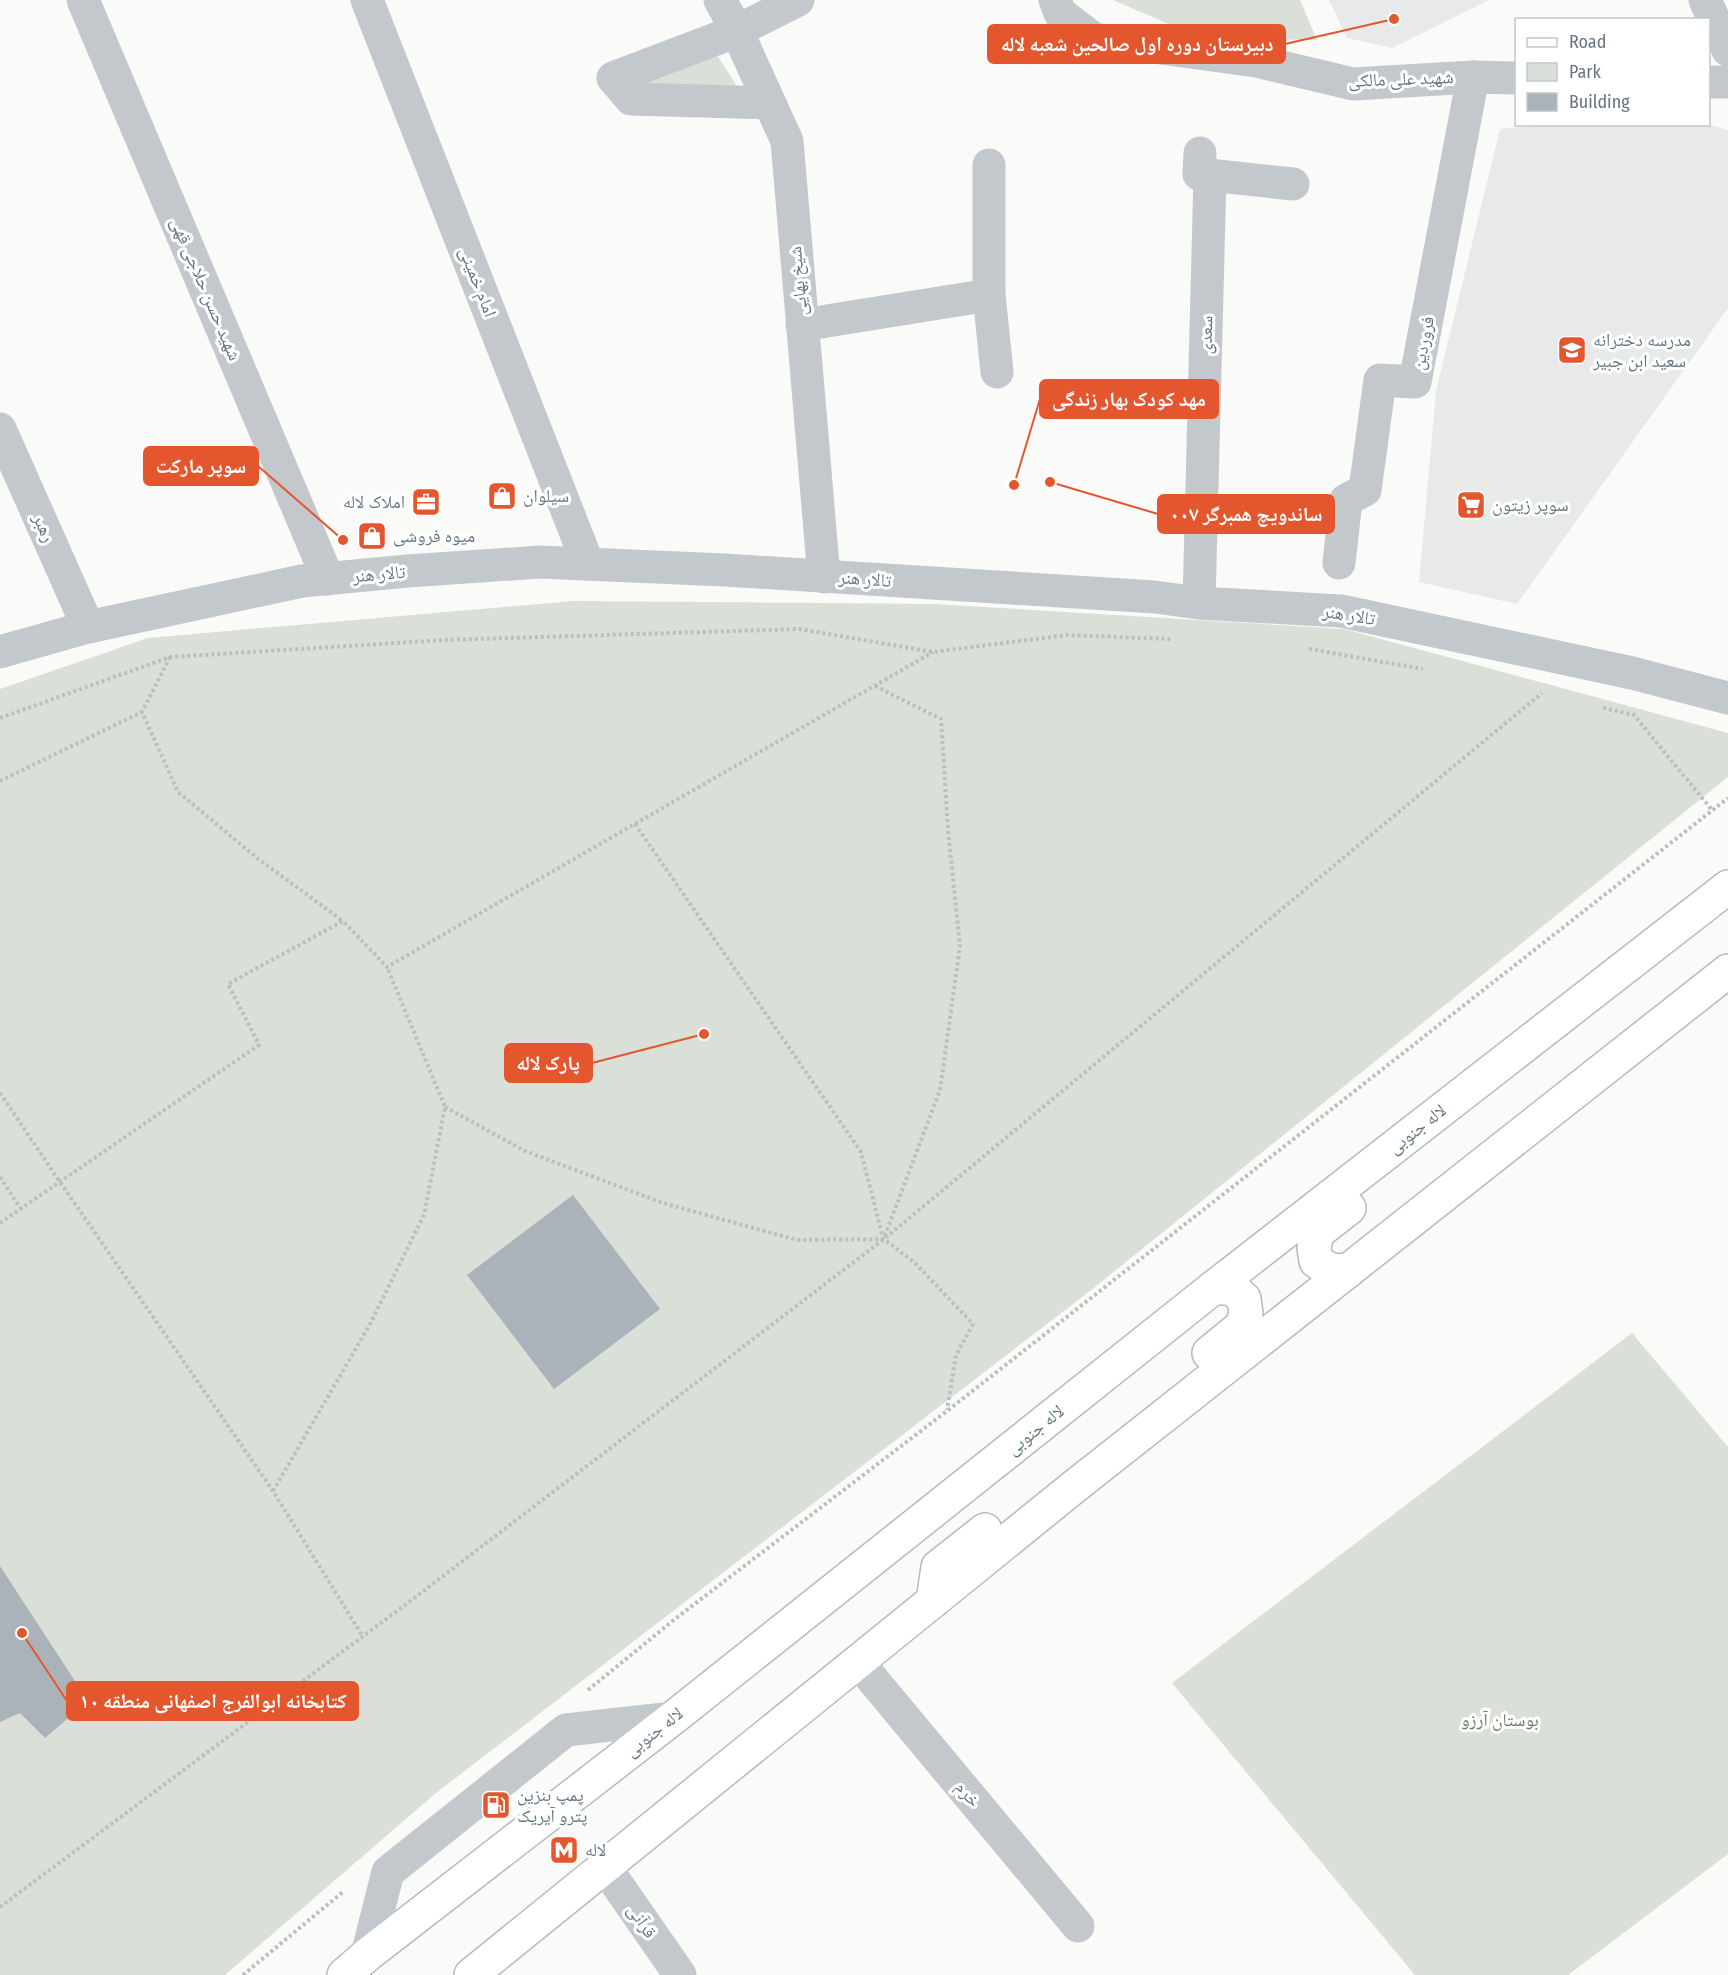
<svg xmlns="http://www.w3.org/2000/svg" width="1728" height="1975" font-family="'Fira Sans Condensed','Noto Naskh Arabic',sans-serif">
  <style>
    .built { fill: #e8e9e9 }
    .green { fill: #dadfd7 }
    .building { fill: #aab3b9 }
    .lines { fill: none; stroke-linecap: round; stroke-linejoin: round }
    .major-casing { stroke: #b5babe; stroke-width: 36 }
    .path { stroke: #bbbfc2; stroke-width: 4; stroke-dasharray: 3 3; stroke-linecap: butt }
    .minor { stroke: #c3c8cc; stroke-width: 33 }
    .major { stroke: #fff; stroke-width: 33 }
    .labels { text-anchor: middle; dominant-baseline: central; stroke-width: 6; stroke-linejoin: round; paint-order: stroke }
    .street-label { font-size: 18px; fill: #657683; stroke: #fff }
    .poi-label { font-size: 18px; fill: #657683; stroke: #fff; text-anchor: start }
    .park-label { font-size: 18px; fill: #687a64; stroke: #fff }
    .leader { fill: none; stroke: #e4572e; stroke-width: 2 }
    .callout-dot { fill: #e4572e; stroke: #fff; stroke-width: 2 }
    .callout { fill: #e4572e; stroke: #e4572e; stroke-width: 2 }
    .callout-label { font-size: 20px; text-anchor: middle; font-weight: bold; fill: #fff }
  </style>
  <rect width="100%" height="100%" fill="#fafaf8"/>
  <!-- built -->
  <g class="built">
    <path d="M 1329,0 L 1489,0 L 1392,48 L 1347,38 Z"/>
    <path d="M 1552,124 L 1706,124 L 1728,130 L 1728,308 L 1517,604 L 1419,582 L 1436,391 L 1500,129 Z"/>
  </g>
  <!-- green -->
  <g class="green">
    <path d="M 1113,0 L 1300,0 L 1317,40 L 1201,38 Z"/>
    <path d="M 715,52 L 740,91 L 637,88 L 633,79 Z"/>
    <path d="M 573,601 L 934,604 L 1344,629 L 1728,733 L 1728,777 L 1090,1291 L 436,1793 L 225,1975 L 0,1975 L 0,689 L 148,638 Z"/>
    <path d="M 1632,1333 L 1728,1447 L 1728,1854 L 1568,1975 L 1415,1975 L 1172,1683 Z"/>
  </g>
  <!-- building -->
  <g class="building">
    <path d="M 573,1195 L 660,1309 L 554,1389 L 467,1275 Z"/>
    <path d="M 0,1566 L 88,1701 L 45,1738 L 20,1713 L 0,1722 Z"/>
  </g>
  <g class="lines">
    <!-- major casing -->
    <g class="major-casing">
      <g id="major">
        <path d="M 1348,1271 L 1330,1270 L 1316,1261 L 1314,1248 L 1317,1233 L 1349,1208"/>
        <path d="M 1209,1353 L 1242,1326 L 1246,1314 L 1244,1299 L 1232,1288 L 1213,1288"/>
        <path d="M 933,1601 L 938,1567 L 985,1530"/>
        <path d="M 344,1975 L 367,1955 L 673,1718 L 1213,1288 L 1728,887"/>
        <path d="M 471,1975 L 1075,1486 L 1728,971"/>
      </g>
    </g>
    <!-- path -->
    <g class="path">
      <path d="M 1309,649 L 1423,669"/>
      <path d="M 170,657 L 142,712 L 178,792 L 257,858 L 343,921"/>
      <path d="M 875,686 L 941,719 L 948,830 L 960,946 L 940,1090 L 884,1238"/>
      <path d="M 1603,708 L 1634,715 L 1712,810"/>
      <path d="M 0,718 L 170,657 L 444,640 L 799,629 L 933,652 L 1067,635 L 1170,639"/>
      <path d="M 0,781 L 142,712"/>
      <path d="M 635,824 L 861,1152 L 883,1238"/>
      <path d="M 0,1093 L 60,1182 L 273,1491 L 363,1637"/>
      <path d="M 445,1107 L 525,1151 L 663,1203 L 797,1240 L 884,1239 L 915,1263 L 973,1324 L 956,1355 L 947,1410"/>
      <path d="M 0,1177 L 21,1209"/>
      <path d="M 0,1223 L 259,1045 L 228,984 L 343,921 L 387,967 L 933,652"/>
      <path d="M 273,1491 L 369,1326 L 424,1215 L 445,1107 L 387,967"/>
      <path d="M 588,1690 L 675,1619 L 947,1411 L 1728,798"/>
      <path d="M 0,1907 L 413,1599 L 884,1239 L 1542,693"/>
      <path d="M 243,1975 L 344,1891"/>
    </g>
    <!-- minor -->
    <g class="minor">
      <path d="M 83,0 L 328,579"/>
      <path d="M 367,0 L 588,564"/>
      <path d="M 720,0 L 737,31 L 787,141 L 824,577"/>
      <path d="M 1055,0 L 1060,13 L 1094,39 L 1256,61 L 1353,84 L 1473,77 L 1516,78"/>
      <path d="M 1705,0 L 1728,50"/>
      <path d="M 1708,82 L 1728,82"/>
      <path d="M 769,103 L 631,99 L 613,78 L 737,31 L 798,0"/>
      <path d="M 1200,153 L 1199,174 L 1293,184"/>
      <path d="M 989,165 L 989,295 L 997,372"/>
      <path d="M 802,325 L 989,295"/>
      <path d="M 0,429 L 88,627"/>
      <path d="M 1339,563 L 1346,500 L 1365,490 L 1380,380 L 1415,382 L 1473,77"/>
      <path d="M 1199,603 L 1210,175"/>
      <path d="M 0,652 L 88,627 L 302,581 L 408,571 L 540,562 L 725,570 L 1155,597 L 1199,603 L 1341,611 L 1632,673 L 1728,698"/>
      <path d="M 858,1662 L 1078,1926"/>
      <path d="M 605,1867 L 680,1975"/>
      <path d="M 367,1955 L 388,1872 L 566,1730 L 673,1718"/>
    </g>
    <!-- major -->
    <use href="#major" class="major"/>
  </g>
  <!-- icons -->
  <defs>
    <g id="school-square" transform="scale(1.5)"><rect x="-9" y="-9" width="18" height="18" rx="4" fill="#e4572e" stroke="#fff"/><path d="M0-5L7-2L0 1L-7-2ZM-4 1L0 2.5L4 1V4Q0 6-4 4Z" fill="#fff"/></g>
    <g id="shop-square" transform="scale(1.5)"><rect x="-9" y="-9" width="18" height="18" rx="4" fill="#e4572e" stroke="#fff"/><path d="M-5-2.5h2.3a2.7 3.5 0 0 1 5.4 0H5L5.5 6h-11ZM-1.5-2.5h3a1.5 2.3 0 0 0-3 0Z" fill="#fff"/></g>
    <g id="office-square" transform="scale(1.5)"><rect x="-9" y="-9" width="18" height="18" rx="4" fill="#e4572e" stroke="#fff"/><path d="M-6-3h4V-5.5h4V-3h4V5H-6ZM-1-4.5V-3h2v-1.5ZM-6 0V1H6V0Z" fill="#fff"/></g>
    <g id="supermarket-square" transform="scale(1.5)"><rect x="-9" y="-9" width="18" height="18" rx="4" fill="#e4572e" stroke="#fff"/><path d="M-6-5.5h2.5l.6 2H6L4.5 2H-2.5L-4.4-4H-6ZM-1.5 3.2a1.3 1.3 0 1 0 .1 0ZM3 3.2a1.3 1.3 0 1 0 .1 0Z" fill="#fff"/></g>
    <g id="fuel-square" transform="scale(1.5)"><rect x="-9" y="-9" width="18" height="18" rx="4" fill="#e4572e" stroke="#fff"/><path d="M-5.5-6h7V0h2V4h1.3V-2.5L3-4.5l.8-.8L6-3V5H2.5V1h-1V6h-7ZM-4.2-4.7v3.2H.2V-4.7Z" fill="#fff"/></g>
    <g id="metro-square" transform="scale(1.5)"><rect x="-9" y="-9" width="18" height="18" rx="4" fill="#e4572e" stroke="#fff"/><path d="M-5.5 5V-5H-3L0 0L3-5H5.5V5H3V-.5L0 4L-3-.5V5Z" fill="#fff"/></g>
  </defs>
  <g fill-rule="evenodd">
    <use href="#school-square" x="1572" y="350"/>
    <use href="#shop-square" x="502" y="496"/>
    <use href="#office-square" x="426" y="502"/>
    <use href="#supermarket-square" x="1471" y="505"/>
    <use href="#shop-square" x="372" y="536"/>
    <use href="#fuel-square" x="496" y="1805"/>
    <use href="#metro-square" x="564" y="1850"/>
  </g>
  <g class="labels">
    <!-- street labels -->
    <g class="street-label">
      <text transform="translate(1401 79) rotate(-2)">شهید علی مالکی</text>
      <text transform="translate(798 281) rotate(-95)">شیخ بهایی</text>
      <text transform="translate(478 282) rotate(69)">امام خمینی</text>
      <text transform="translate(206 289) rotate(67)">شهید حسن حلاجی قهی</text>
      <text transform="translate(1206 335) rotate(-89)">سعدی</text>
      <text transform="translate(1423 343) rotate(-79)">فروردین</text>
      <text transform="translate(44 528) rotate(66)">رهبر</text>
      <text transform="translate(379 574) rotate(-5)">تالار هنر</text>
      <text transform="translate(865 579) rotate(4)">تالار هنر</text>
      <text transform="translate(1349 615) rotate(9)">تالار هنر</text>
      <text transform="translate(1417 1129) rotate(-38)">لاله جنوبی</text>
      <text transform="translate(1035 1430) rotate(-39)">لاله جنوبی</text>
      <text transform="translate(654 1732) rotate(-38)">لاله جنوبی</text>
      <text transform="translate(968 1794) rotate(50)">خرم</text>
      <text transform="translate(642 1921) rotate(56)">قرآنی</text>
    </g>
    <!-- poi labels -->
    <g class="poi-label">
      <text x="1593" y="340">مدرسه دخترانه<tspan x="1593" dy="21">سعید ابن جبیر</tspan></text>
      <text x="523" y="496">سیلوان</text>
      <text x="405" y="502" text-anchor="end">املاک لاله</text>
      <text x="1492" y="505">سوپر زیتون</text>
      <text x="393" y="536">میوه فروشی</text>
      <text x="517" y="1795">پمپ بنزین<tspan x="517" dy="21">پترو آیریک</tspan></text>
      <text x="585" y="1850">لاله</text>
    </g>
    <!-- park labels -->
    <g class="park-label">
      <text x="1500" y="1720">بوستان آرزو</text>
    </g>
  </g>
  <!-- callouts -->
  <path class="leader" d="M1394 19L1285 44M1014 485L1040 399M343 540L258 466M1050 482L1158 514M704 1034L592 1063M22 1633L67 1701"/>
  <g class="callout-dot">
    <circle cx="1394" cy="19" r="6"/>
    <circle cx="1014" cy="485" r="6"/>
    <circle cx="343" cy="540" r="6"/>
    <circle cx="1050" cy="482" r="6"/>
    <circle cx="704" cy="1034" r="6"/>
    <circle cx="22" cy="1633" r="6"/>
  </g>
  <g class="callout">
    <rect x="988" y="25" width="297" height="38" rx="6"/>
    <rect x="1040" y="380" width="178" height="38" rx="6"/>
    <rect x="144" y="447" width="114" height="38" rx="6"/>
    <rect x="1158" y="495" width="176" height="38" rx="6"/>
    <rect x="505" y="1044" width="87" height="38" rx="6"/>
    <rect x="67" y="1682" width="291" height="38" rx="6"/>
  </g>
  <g class="callout-label">
    <text x="1137" y="51">دبیرستان دوره اول صالحین شعبه لاله</text>
    <text x="1129" y="406">مهد کودک بهار زندگی</text>
    <text x="201" y="473">سوپر مارکت</text>
    <text x="1246" y="521">ساندویچ همبرگر ۰۰۷</text>
    <text x="548" y="1070">پارک لاله</text>
    <text x="213" y="1708">کتابخانه ابوالفرج اصفهانی منطقه ۱۰</text>
  </g>
  <!-- legend -->
  <rect x="1515" y="18" width="195" height="108" fill="#ffffff" stroke="#c1c8cd" stroke-width="1.5"/>
  <rect x="1527" y="38" width="30" height="9" fill="#ffffff" stroke="#c1c8cd" stroke-width="1.5"/>
  <text x="1569" y="48" font-size="18" fill="#657683">Road</text>
  <rect x="1527" y="63" width="30" height="18" fill="#dadfd7" stroke="#c1c8cd" stroke-width="1.5"/>
  <text x="1569" y="78" font-size="18" fill="#657683">Park</text>
  <rect x="1527" y="93" width="30" height="18" fill="#aab3b9" stroke="#c1c8cd" stroke-width="1.5"/>
  <text x="1569" y="108" font-size="18" fill="#657683">Building</text>
</svg>
